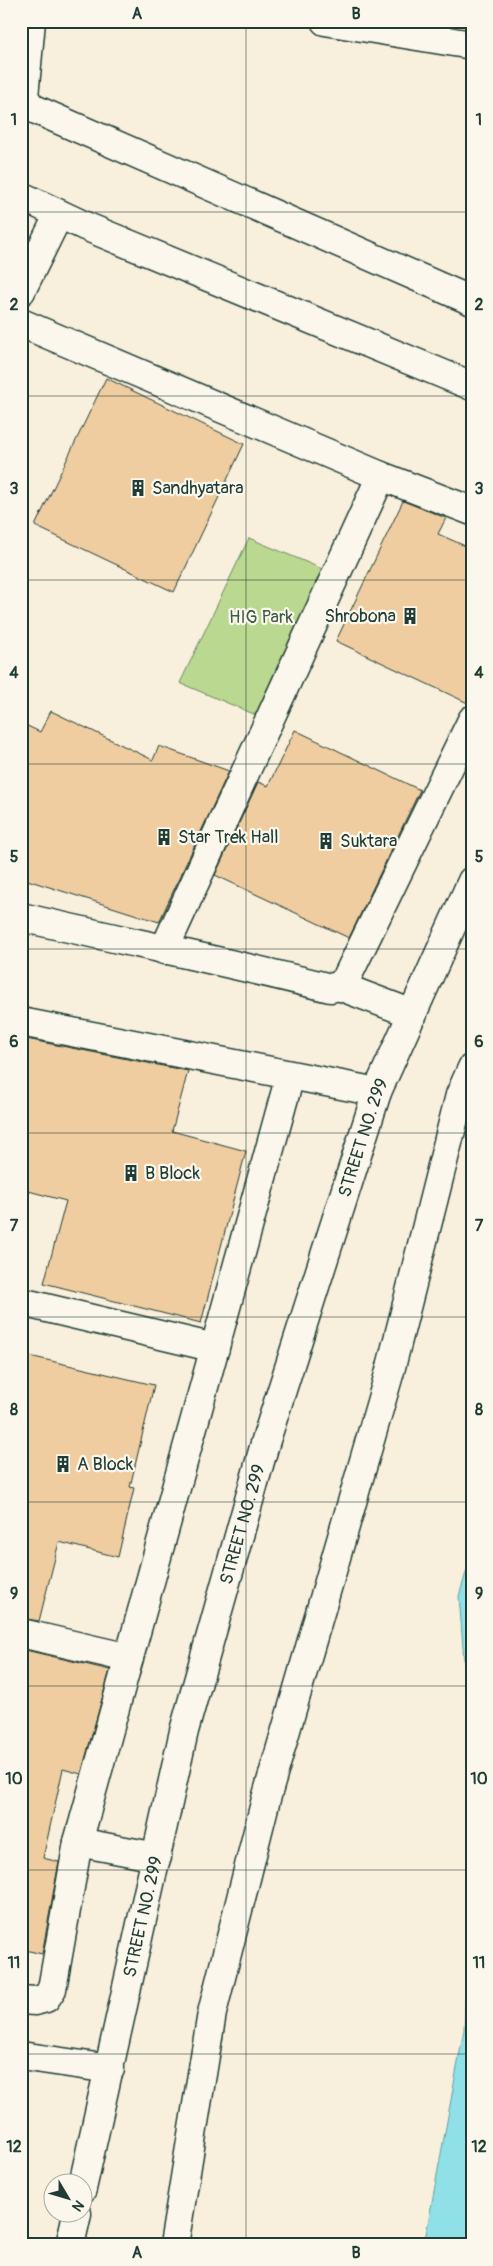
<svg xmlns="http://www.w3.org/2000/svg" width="493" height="2266" font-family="Pangolin,sans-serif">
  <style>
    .green { fill: #bad890; stroke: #6c8a62 }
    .water { fill: #8fe1e7; stroke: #629f9f }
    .building { fill: #efcda0; stroke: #1f3d34 }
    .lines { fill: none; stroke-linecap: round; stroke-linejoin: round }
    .minor-casing { stroke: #1f3d34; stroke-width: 31 }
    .minor { stroke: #fbf7ec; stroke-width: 28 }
    .grid { fill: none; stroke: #1f3d34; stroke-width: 1; stroke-opacity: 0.55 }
    .labels { text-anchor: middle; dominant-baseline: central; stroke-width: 4.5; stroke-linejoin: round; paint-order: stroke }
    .poi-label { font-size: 18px; fill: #1f3d34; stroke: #fbf7ec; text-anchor: start }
    .park-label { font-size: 18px; fill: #3e5c46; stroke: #fbf7ec }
    .street-label { font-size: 18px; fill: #1f3d34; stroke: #fbf7ec }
    .neatline { fill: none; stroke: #1f3d34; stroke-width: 2 }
    .grid-label { font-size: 16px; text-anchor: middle; font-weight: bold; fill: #1f3d34 }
  </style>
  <rect width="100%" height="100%" fill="#f9efdd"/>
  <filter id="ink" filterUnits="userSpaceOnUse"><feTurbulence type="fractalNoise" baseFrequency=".02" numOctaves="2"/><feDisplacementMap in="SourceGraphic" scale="10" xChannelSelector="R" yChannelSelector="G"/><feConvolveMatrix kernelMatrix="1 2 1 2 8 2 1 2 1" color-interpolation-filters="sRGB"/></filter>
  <g filter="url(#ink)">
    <!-- green -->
    <path class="green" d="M 249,538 L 332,573 L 263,718 L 180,683 Z"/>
    <!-- water -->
    <g class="water">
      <path d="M 472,1553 L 472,1764 L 459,1596 Z"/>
      <path d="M 472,1846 L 472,2245 L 424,2245 L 464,2030 Z"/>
    </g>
    <!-- building -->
    <g class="building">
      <path d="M 106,378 L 244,444 L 174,592 L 35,526 Z"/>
      <path d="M 403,501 L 446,518 L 438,534 L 472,549 L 472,705 L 336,641 Z"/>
      <path d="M 51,711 L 153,760 L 159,746 L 229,771 L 159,922 L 21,878 L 21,723 L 40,732 Z"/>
      <path d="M 295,730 L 420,790 L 349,938 L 215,875 L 258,782 L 268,786 Z"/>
      <path d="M 21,1038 L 188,1071 L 172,1131 L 246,1151 L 201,1323 L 44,1283 L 66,1201 L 21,1189 Z"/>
      <path d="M 21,1354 L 154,1385 L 130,1487 L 134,1488 L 118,1557 L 59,1542 L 39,1621 L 21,1618 Z"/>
      <path d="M 21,1649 L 110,1670 L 81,1774 L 63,1769 L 43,1858 L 59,1862 L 42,1954 L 21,1949 Z"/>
    </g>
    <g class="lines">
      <!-- minor casing -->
      <g class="minor-casing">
        <g id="minor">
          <path d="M 31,21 L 24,97 L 32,108 L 472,301"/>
          <path d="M 325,21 L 472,45"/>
          <path d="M 21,196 L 85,226 L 472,386"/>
          <path d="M 21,291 L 59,214"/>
          <path d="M 21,323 L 381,476 L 472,511"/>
          <path d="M 21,917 C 124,941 228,962 330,988 L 339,986 L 346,979 L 472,720"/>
          <path d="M 164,950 L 381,476"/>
          <path d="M 339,986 L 413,1014"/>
          <path d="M 21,1022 L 377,1092"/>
          <path d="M 21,1302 L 215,1348"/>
          <path d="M 21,1633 L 129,1658"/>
          <path d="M 78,1842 L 290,1076"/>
          <path d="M 21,2000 L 35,2001 L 46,1998 L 52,1989 L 78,1842 L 157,1857"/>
          <path d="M 21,2056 L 110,2069"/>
          <path id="s1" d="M 82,2189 L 184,1731 L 266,1440 L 377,1092 L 472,881"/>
          <path d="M 70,2245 L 77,2214"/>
          <path d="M 174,2245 L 212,2013 L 266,1799 L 390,1371 L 460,1095 L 472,1068"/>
        </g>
      </g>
      <!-- minor -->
      <use href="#minor" class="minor"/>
    </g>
  </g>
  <!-- grid -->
  <path class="grid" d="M 246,21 L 246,2245M 21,212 L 472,212M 21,396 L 472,396M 21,580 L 472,580M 21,764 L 472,764M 21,949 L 472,949M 21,1133 L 472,1133M 21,1317 L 472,1317M 21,1502 L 472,1502M 21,1686 L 472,1686M 21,1870 L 472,1870M 21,2054 L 472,2054"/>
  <!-- icons -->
  <defs>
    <g id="building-bare" transform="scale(1.35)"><path d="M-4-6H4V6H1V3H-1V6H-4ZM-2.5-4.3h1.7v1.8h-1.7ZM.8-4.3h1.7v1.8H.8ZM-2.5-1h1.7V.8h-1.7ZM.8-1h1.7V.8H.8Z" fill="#1f3d34" stroke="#fbf7ec" stroke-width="2.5" paint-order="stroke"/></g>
  </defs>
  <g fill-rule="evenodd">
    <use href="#building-bare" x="138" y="488"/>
    <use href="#building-bare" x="410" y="616"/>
    <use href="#building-bare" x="164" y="837"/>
    <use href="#building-bare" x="326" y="841"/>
    <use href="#building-bare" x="131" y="1173"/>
    <use href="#building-bare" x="63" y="1464"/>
  </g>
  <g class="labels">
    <!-- poi labels -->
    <g class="poi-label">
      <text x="152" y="488">Sandhyatara</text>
      <text x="396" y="616" text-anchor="end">Shrobona</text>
      <text x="178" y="837">Star Trek Hall</text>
      <text x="340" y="841">Suktara</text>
      <text x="145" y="1173">B Block</text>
      <text x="77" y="1464">A Block</text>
    </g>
    <!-- park labels -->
    <g class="park-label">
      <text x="261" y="617">HIG Park</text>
    </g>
    <!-- street labels -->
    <g class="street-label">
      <text stroke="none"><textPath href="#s1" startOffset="1089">STREET NO. 299</textPath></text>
      <text stroke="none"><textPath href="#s1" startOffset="684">STREET NO. 299</textPath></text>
      <text stroke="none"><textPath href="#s1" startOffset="279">STREET NO. 299</textPath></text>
    </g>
  </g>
  <!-- margin -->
  <rect width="493" height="2266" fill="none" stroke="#fbf7ec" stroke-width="55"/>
  <!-- north arrow -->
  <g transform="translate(68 2198) rotate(128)"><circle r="24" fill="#fbf7ec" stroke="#a3ada2"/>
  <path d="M0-4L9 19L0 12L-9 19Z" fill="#1f3d34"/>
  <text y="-8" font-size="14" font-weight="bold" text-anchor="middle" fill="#1f3d34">N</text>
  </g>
  <rect x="28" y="28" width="438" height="2210" class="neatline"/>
  <g class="grid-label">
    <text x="137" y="19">A</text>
    <text x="356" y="19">B</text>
    <text x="14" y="125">1</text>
    <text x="479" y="125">1</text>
    <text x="14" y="310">2</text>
    <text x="479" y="310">2</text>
    <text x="14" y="494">3</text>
    <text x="479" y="494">3</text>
    <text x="14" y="678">4</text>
    <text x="479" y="678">4</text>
    <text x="14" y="862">5</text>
    <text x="479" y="862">5</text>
    <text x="14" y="1047">6</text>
    <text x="479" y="1047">6</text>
    <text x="14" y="1231">7</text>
    <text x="479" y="1231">7</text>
    <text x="14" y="1415">8</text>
    <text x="479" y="1415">8</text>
    <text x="14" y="1599">9</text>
    <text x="479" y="1599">9</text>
    <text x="14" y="1784">10</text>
    <text x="479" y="1784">10</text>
    <text x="14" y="1968">11</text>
    <text x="479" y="1968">11</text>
    <text x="14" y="2152">12</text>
    <text x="479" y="2152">12</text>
    <text x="137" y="2258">A</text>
    <text x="356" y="2258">B</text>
  </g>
</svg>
